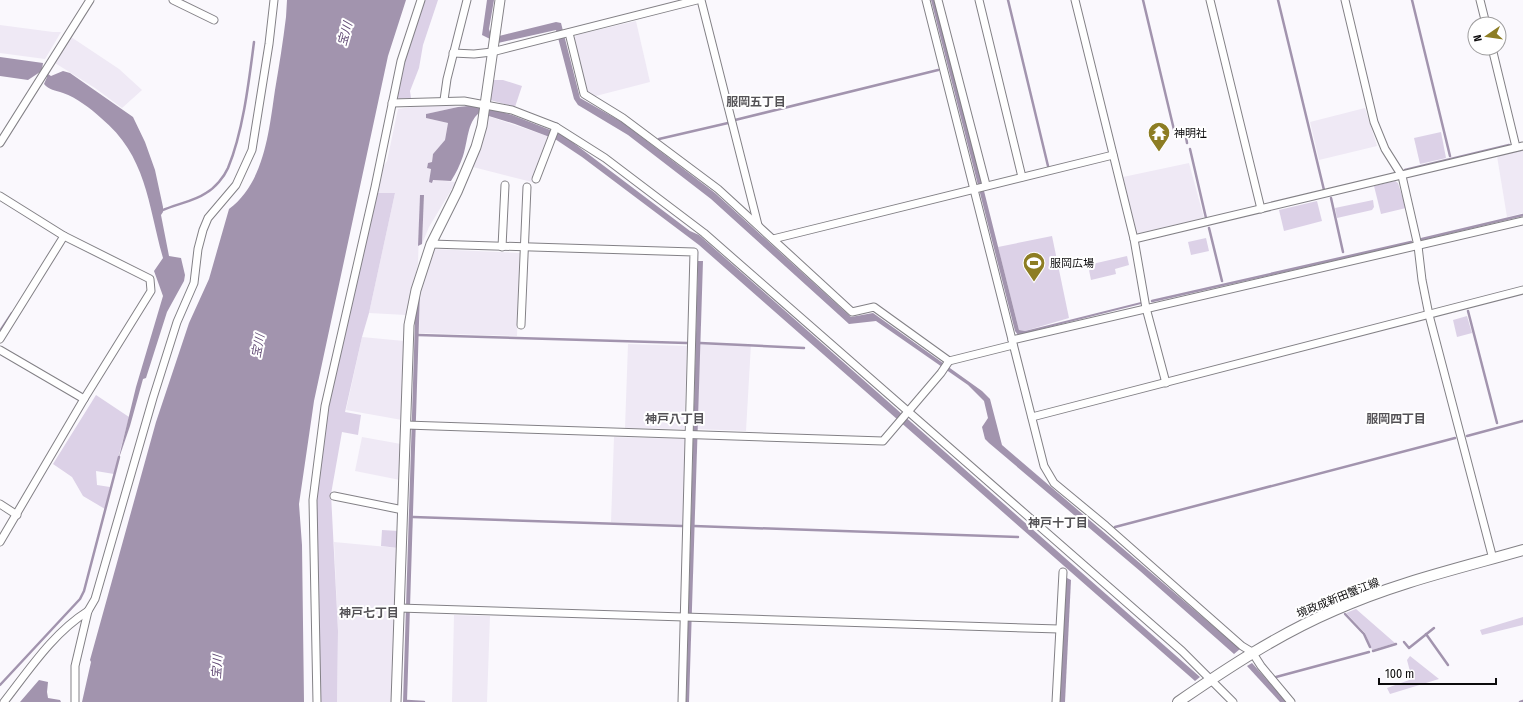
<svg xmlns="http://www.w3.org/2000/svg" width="1523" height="702" font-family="'Fira Sans Condensed','Noto Sans JP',sans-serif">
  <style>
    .built { fill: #efe9f5 }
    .green { fill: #dcd1e7 }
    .water { fill: #a294ae }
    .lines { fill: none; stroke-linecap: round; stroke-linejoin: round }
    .stream { stroke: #a294ae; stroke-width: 2.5 }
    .minor-casing { stroke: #838186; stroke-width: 9 }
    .tertiary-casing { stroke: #838186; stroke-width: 11 }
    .secondary-casing { stroke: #838186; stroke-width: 12 }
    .minor { stroke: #fff; stroke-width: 7 }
    .tertiary { stroke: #fff; stroke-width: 9 }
    .secondary { stroke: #fff; stroke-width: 10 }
    .labels { text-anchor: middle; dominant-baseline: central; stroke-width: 4; stroke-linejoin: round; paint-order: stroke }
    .poi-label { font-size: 11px; fill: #0c0b0c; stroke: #fff; text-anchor: start }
    .street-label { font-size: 11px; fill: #0c0b0c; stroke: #fff }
    .water-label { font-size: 12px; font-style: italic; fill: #634c76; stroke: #fff }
    .neighbourhood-label { font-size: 12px; font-weight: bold; fill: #535155; stroke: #fff }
  </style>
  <rect width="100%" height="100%" fill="#faf8fd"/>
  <!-- built -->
  <g class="built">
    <path d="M 636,21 L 650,82 L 592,97 L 588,93 L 574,39 L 576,35 Z"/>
    <path d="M 0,25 L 53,32 L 61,32 L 45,59 L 0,53 Z"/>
    <path d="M 71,37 L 119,69 L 142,90 L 122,108 L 95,88 L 55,63 Z"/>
    <path d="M 439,103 L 458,107 L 426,114 L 426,118 L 448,123 L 445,140 L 433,154 L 432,162 L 428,163 L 427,168 L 431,169 L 430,174 L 433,180 L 456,182 L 429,227 L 422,244 L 424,196 L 420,195 L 418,264 L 406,315 L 369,313 L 395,193 L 376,193 L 379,174 L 387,161 L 398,109 Z"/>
    <path d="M 1365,108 L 1377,146 L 1319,160 L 1310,122 Z"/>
    <path d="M 488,116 L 550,137 L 532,182 L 473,167 Z"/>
    <path d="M 1523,150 L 1523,213 L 1507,217 L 1497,156 Z"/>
    <path d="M 1189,163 L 1204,218 L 1139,233 L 1136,232 L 1123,177 Z"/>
    <path d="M 432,249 L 520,253 L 517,336 L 419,333 L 420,291 Z"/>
    <path d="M 362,337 L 404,341 L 402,420 L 346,410 Z"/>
    <path d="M 700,343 L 751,344 L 746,431 L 696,429 Z"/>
    <path d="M 628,344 L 687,346 L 684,429 L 625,428 Z"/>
    <path d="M 362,437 L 401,444 L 400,480 L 355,471 Z"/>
    <path d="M 614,437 L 685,439 L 683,525 L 611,522 Z"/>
    <path d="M 334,542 L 398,548 L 393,702 L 337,702 L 338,631 Z"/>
    <path d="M 454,615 L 490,616 L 487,702 L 452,702 Z"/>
  </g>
  <!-- green -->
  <g class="green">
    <path d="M 424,0 L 438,0 L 423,45 L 419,68 L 410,91 L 411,98 L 399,99 L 397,96 L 403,61 Z"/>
    <path d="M 493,80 L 503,80 L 522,86 L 515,107 L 490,100 Z"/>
    <path d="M 1441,132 L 1446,158 L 1420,164 L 1414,138 Z"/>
    <path d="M 1395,181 L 1398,183 L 1406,208 L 1381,214 L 1374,186 Z"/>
    <path d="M 376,193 L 395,193 L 369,313 L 362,337 L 345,412 L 361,415 L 358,435 L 342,432 L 331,494 L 338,631 L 337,702 L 320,702 L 320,646 L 315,520 L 317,487 L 332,380 Z"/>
    <path d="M 1373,200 L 1374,207 L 1372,210 L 1337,218 L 1335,208 Z"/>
    <path d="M 1317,201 L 1322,221 L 1284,231 L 1279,210 Z"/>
    <path d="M 1052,236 L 1069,318 L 1025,331 L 1019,330 L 998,247 Z"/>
    <path d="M 1206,238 L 1209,251 L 1191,255 L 1188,242 Z"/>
    <path d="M 1127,256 L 1129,265 L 1115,269 L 1116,274 L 1091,280 L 1088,265 Z"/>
    <path d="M 1467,316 L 1472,333 L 1457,337 L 1453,320 Z"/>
    <path d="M 96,395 L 129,417 L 114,474 L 96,471 L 97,485 L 110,487 L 105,509 L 83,496 L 72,477 L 53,464 Z"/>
    <path d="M 382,530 L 399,531 L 398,548 L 381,546 Z"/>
    <path d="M 1356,609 L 1395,643 L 1372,650 L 1365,633 L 1346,613 Z"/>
    <path d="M 1523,617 L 1523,625 L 1482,635 L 1480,630 Z"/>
    <path d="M 1410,656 L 1439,679 L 1390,694 L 1387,688 L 1412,679 L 1407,660 Z"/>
  </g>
  <!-- water -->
  <g class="water">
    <path d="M 287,0 L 406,0 L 388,56 L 314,401 L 299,504 L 302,545 L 304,702 L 82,702 L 91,662 L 90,660 L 156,422 L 189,323 L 209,279 L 229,209 C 265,182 269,130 275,90 C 279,66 283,42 286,17 Z"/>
    <path d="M 487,0 L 494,0 L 489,29 L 490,32 L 499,36 L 556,22 L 561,23 L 580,98 L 622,122 L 715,193 L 851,317 L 873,313 L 982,391 L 990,399 L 1002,445 L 1240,649 L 1234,654 L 1140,571 L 989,443 L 985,439 L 982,427 L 988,418 L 984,401 L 968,385 L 876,321 L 849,324 L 711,199 L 628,135 L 578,105 L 574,99 L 556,30 L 498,43 L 482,35 Z"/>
    <path d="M 931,0 L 936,0 L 1019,330 L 1025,331 L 1141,302 L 1141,304 L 1018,335 L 1015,331 Z"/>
    <path d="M 0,57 L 43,63 L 42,70 L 51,76 L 63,71 L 70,73 L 133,117 L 145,142 L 155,170 L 163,207 L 163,212 L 161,215 L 169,256 L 181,258 L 185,275 L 184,281 L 167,312 L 146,378 L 143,379 L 130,426 L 118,461 L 136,387 L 163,296 L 154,271 L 163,258 C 148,205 147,156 101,118 C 90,108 77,98 63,93 C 55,90 49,90 44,84 L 47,77 L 40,72 L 28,80 L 0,76 Z"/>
    <path d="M 479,105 L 512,115 L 563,135 L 690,231 L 699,235 L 1200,677 L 1195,681 L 699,245 L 582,157 L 555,139 L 515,124 L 479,113 C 467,123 468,141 463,156 C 460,165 456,173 451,181 L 433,180 L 432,183 L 429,182 L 431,169 L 427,168 L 428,163 L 432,162 L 433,154 L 445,140 L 448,123 L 426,118 L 426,114 L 458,107 Z"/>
    <path d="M 420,195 L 424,195 L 422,244 L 418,246 Z"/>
    <path d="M 698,261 L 703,261 L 689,702 L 686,702 Z"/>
    <path d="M 420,291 L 407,702 L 403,702 L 415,320 Z"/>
    <path d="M 1065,577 L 1071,580 L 1065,702 L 1059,702 Z"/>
    <path d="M 1252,663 L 1283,698 L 1286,702 L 1280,702 L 1247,666 Z"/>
    <path d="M 39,680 L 48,682 L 47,692 L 48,698 L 60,700 L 61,702 L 20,702 Z"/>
  </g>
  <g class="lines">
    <!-- stream -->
    <g class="stream">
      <path d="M 1008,0 L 1048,166"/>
      <path d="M 1143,0 L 1175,134 L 1185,131 L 1187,143"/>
      <path d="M 1278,0 L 1324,190"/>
      <path d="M 1412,0 L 1450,156"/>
      <path d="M 735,120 L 938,70"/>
      <path d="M 659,139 L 728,123"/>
      <path d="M 1190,149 L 1206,218"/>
      <path d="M 1405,170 L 1509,145"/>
      <path d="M 1331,198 L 1343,252"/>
      <path d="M 161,211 C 175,204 193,202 206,193 C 215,188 224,177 228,168 C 243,132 249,81 254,42"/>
      <path d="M 1209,228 L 1222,281"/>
      <path d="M 1422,239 L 1523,215"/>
      <path d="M 1152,301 L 1411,242"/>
      <path d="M 1468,311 L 1497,423"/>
      <path d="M 0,331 L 12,313"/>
      <path d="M 418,335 L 687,343"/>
      <path d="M 700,343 L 804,348"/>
      <path d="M 1467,436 L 1523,421"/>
      <path d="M 413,517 L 682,526"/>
      <path d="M 694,526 L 1018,537"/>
      <path d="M 1115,527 L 1455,438"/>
      <path d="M 1345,614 L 1364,634 L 1370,647"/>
      <path d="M 1426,634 L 1448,665"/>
      <path d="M 1404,642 L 1409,648 L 1434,628"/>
      <path d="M 1373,651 L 1396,644"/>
      <path d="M 1276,677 L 1369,652"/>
      <path d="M 0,685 L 80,599 L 84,591 L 119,457"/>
      <path d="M 407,701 L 424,702"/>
      <path d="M 1520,702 L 1523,701"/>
    </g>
    <!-- minor casing -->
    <g class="minor-casing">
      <g id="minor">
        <path d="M 173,0 L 214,20"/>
        <path d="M 701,0 L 758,225"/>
        <path d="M 926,0 L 1044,466 L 1054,483 L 1106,526 L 1242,646 L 1252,652 L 1261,666 L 1291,702"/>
        <path d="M 938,0 L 986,185"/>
        <path d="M 979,0 L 1022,177"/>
        <path d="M 1075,0 L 1134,239 L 1146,308 L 1166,383"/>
        <path d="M 1210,0 L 1261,209"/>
        <path d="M 1345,0 L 1374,122 L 1385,149 L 1402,176 L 1418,246 L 1422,280 L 1429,315 L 1493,559"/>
        <path d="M 1480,0 L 1486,24"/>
        <path d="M 569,33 L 584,94 L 623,118 L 718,189 L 852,312 L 874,307 L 949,361 L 1013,345"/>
        <path d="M 1492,48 L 1516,147"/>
        <path d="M 453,53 L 474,54 L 492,52 L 697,0"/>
        <path d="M 444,100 L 447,79 L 467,0"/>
        <path d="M 392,103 L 464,101 L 512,110 L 556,127 L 605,158 L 704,233 L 1182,651 L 1233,702"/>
        <path d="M 0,143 L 90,0"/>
        <path d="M 536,179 L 556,127"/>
        <path d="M 0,196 L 64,236 L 150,279 L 151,291 L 84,399 L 0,542"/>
        <path d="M 773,239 L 1113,155"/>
        <path d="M 1134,239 L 1523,146"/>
        <path d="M 431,244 L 694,252 L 682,702"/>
        <path d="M 502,247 L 505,185"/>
        <path d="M 521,325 L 527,187"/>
        <path d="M 0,339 L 64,236"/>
        <path d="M 1012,340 L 1523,221"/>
        <path d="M 0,350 L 84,399"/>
        <path d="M 1032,417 L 1523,290"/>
        <path d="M 406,425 L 883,441 L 941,373 L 949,361"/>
        <path d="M 334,496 L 403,510"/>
        <path d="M 0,504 L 17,515"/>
        <path d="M 399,608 L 1059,629"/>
        <path d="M 4,702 C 29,670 53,633 88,611"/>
        <path d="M 75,702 L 75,666 L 88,611 L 95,599 L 153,398 L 177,322 L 194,283 L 198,249 L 203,230 L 208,218 L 236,185 L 252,150 L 269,44 L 274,0"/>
        <path d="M 317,702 L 313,500 L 325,406 L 375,187 L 401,61 L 421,0"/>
        <path d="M 1056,702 L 1063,572"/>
      </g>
    </g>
    <!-- tertiary casing -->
    <g class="tertiary-casing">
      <path id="tertiary" d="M 396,702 L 409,325 L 416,290 L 431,244 L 457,192 L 476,147 L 482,126 L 500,0"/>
    </g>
    <!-- secondary casing -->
    <g class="secondary-casing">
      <path id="secondary" d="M 1178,702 C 1229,667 1279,634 1335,610 C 1395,583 1460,568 1523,550"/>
    </g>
    <!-- minor -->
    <use href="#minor" class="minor"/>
    <!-- tertiary -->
    <use href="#tertiary" class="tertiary"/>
    <!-- secondary -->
    <use href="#secondary" class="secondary"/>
  </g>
  <!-- icons -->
  <defs>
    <g id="temple-pin" transform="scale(1.15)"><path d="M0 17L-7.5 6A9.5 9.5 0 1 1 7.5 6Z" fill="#8d7d23" stroke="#fff"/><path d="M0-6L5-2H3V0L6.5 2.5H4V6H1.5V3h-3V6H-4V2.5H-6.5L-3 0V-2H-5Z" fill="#fff"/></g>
    <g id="stadium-pin" transform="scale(1.15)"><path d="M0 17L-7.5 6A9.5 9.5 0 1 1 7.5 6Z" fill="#8d7d23" stroke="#fff"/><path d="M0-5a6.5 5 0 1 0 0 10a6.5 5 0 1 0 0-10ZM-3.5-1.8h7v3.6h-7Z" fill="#fff"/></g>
  </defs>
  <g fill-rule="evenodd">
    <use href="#temple-pin" x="1159" y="133"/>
    <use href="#stadium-pin" x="1034" y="263"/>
  </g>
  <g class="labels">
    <!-- poi labels -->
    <g class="poi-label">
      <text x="1174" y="133">神明社</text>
      <text x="1050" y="263">服岡広場</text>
    </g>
    <!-- street labels -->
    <g class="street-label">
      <text transform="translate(1338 598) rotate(-22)">境政成新田蟹江線</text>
    </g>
    <!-- water labels -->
    <g class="water-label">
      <text transform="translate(345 34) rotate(-74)">宝川</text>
      <text transform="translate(258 346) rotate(-79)">宝川</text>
      <text transform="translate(217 667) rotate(-86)">宝川</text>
    </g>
    <!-- neighbourhood labels -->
    <g class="neighbourhood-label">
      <text x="756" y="102">服岡五丁目</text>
      <text x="675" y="419">神戸八丁目</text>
      <text x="1396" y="419">服岡四丁目</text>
      <text x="1058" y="523">神戸十丁目</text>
      <text x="369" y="613">神戸七丁目</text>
    </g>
  </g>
  <!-- north arrow -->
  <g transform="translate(1487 36) rotate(257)"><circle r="19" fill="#ffffff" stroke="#9e9d9e"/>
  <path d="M0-3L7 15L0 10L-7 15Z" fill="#8d7d23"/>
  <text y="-6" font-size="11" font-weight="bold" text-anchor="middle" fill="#0c0b0c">N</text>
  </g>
  <!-- scale -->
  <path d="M1379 678v6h117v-6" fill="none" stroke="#0c0b0c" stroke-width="2"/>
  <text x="1385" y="678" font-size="12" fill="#0c0b0c" stroke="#ffffff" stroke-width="3" paint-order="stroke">100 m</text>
</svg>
